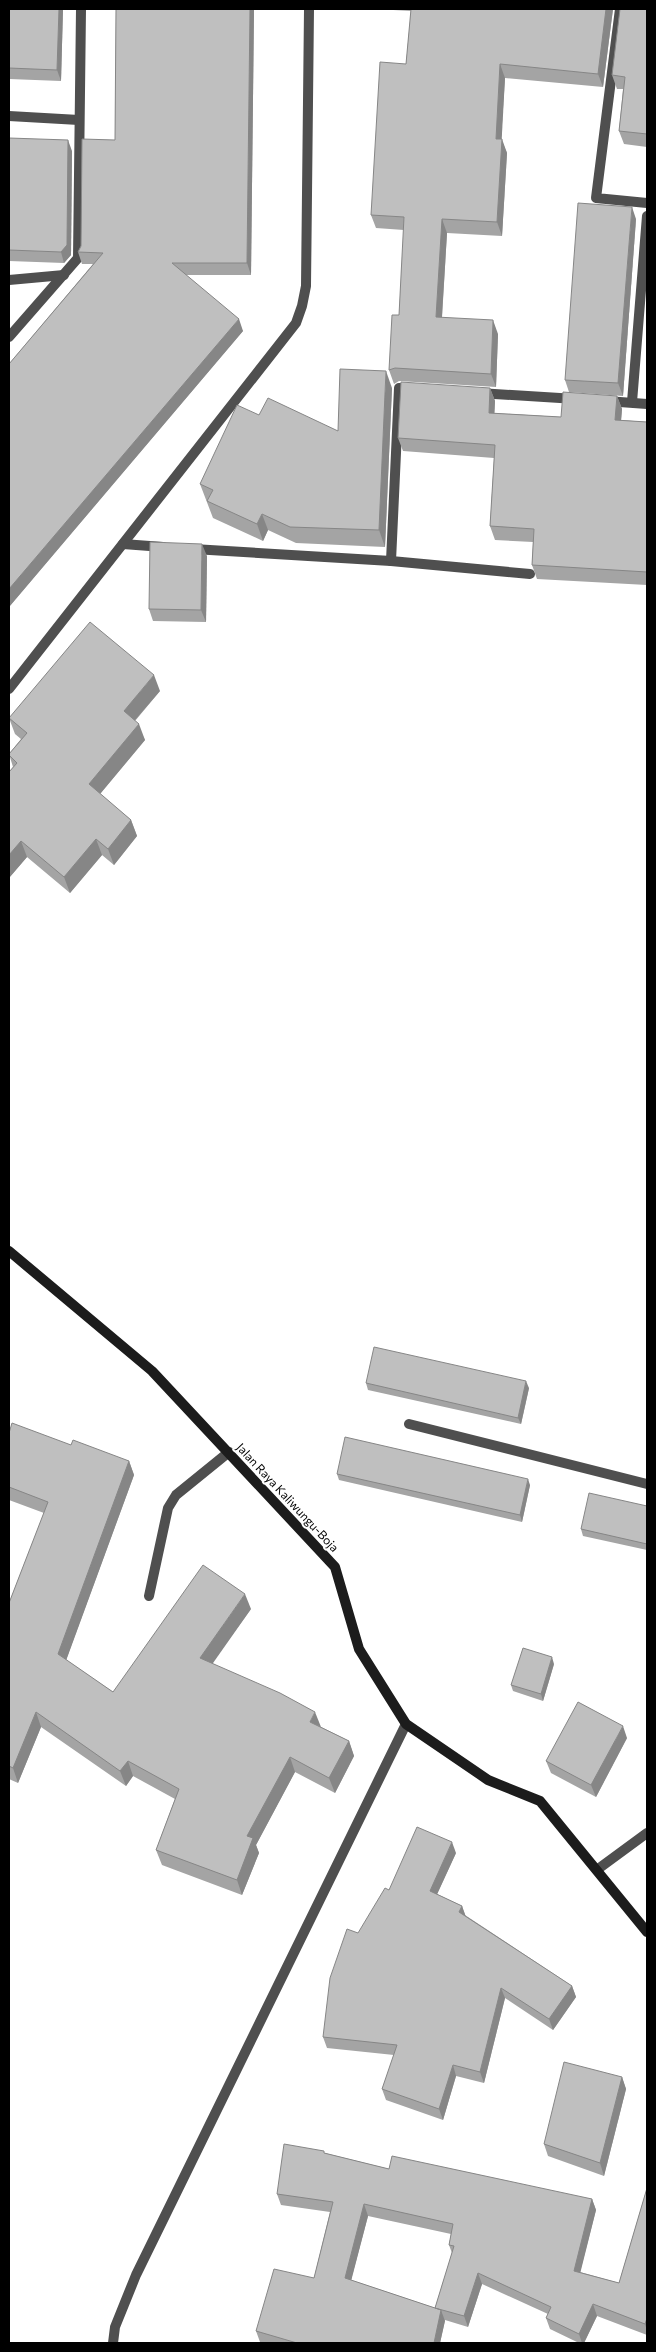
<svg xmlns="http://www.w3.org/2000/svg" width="656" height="2352" font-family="Commissioner,sans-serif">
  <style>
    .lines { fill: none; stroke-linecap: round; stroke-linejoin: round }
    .service { stroke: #4f4f4f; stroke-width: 10 }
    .minor { stroke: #4f4f4f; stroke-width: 10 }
    .secondary { stroke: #1c1c1c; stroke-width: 10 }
    .wall { fill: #a4a4a4; fill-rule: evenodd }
    .shaded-wall { fill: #868686 }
    .building { fill: #bfbfbf; stroke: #868686; fill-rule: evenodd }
    .labels { text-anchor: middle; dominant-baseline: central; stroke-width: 4; stroke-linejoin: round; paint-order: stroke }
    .street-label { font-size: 12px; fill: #000; stroke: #fff }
  </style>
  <rect width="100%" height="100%" fill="#fff"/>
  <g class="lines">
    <!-- service -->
    <g class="service">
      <path d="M 149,1596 L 168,1508 L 176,1495 L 229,1452"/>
      <path d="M 113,2343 L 115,2327 L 136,2275 L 406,1724"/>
    </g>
    <!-- minor -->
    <g class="minor">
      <path d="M 620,9 L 596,198 L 647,203"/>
      <path d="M 9,116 L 79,120"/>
      <path d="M 9,280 L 64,275"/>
      <path d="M 9,337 L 78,258 L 81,9"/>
      <path d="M 479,393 L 576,399"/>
      <path d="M 606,401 L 647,404"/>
      <path d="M 632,402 L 647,216"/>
      <path d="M 123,544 L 163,547"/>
      <path d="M 193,549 L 391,561 L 399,388 L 414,389"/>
      <path d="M 391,561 L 530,574"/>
      <path d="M 9,689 L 296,323 L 302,306 L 306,286 L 309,9"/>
      <path d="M 409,1424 L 647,1484"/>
      <path d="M 598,1869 L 647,1833"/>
    </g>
    <!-- secondary -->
    <path class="secondary" d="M 9,1251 L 152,1371 L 335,1567 L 359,1649 L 406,1724 L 488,1780 L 540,1801 L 647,1932"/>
  </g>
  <!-- wall -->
  <g class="wall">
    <path d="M 9,9 L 63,9 L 61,81 L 9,79 Z"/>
    <path d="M 116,9 L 254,9 L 251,275 L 186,275 L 243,331 L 9,607 L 9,364 L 93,264 L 82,264 L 78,252 L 81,246 L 115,140 Z"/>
    <path d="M 375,9 L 613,9 L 603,87 L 505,78 L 501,139 L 507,153 L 502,236 L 447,233 L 442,318 L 498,334 L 496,387 L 399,381 L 394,384 L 389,370 L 399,315 L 404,230 L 376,228 L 371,215 L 406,64 L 411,11 Z"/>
    <path d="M 647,9 L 647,147 L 624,144 L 619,131 L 623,89 L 617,89 L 612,75 Z"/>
    <path d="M 9,138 L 72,151 L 71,255 L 64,263 L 9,261 Z"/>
    <path d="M 636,219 L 623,396 L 569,392 L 565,380 Z"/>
    <path d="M 392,388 L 385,547 L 296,543 L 268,530 L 263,541 L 213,518 L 200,484 L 259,415 L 338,431 Z"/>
    <path d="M 490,388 L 495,401 L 494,413 L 561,417 L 617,396 L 622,409 L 621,420 L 647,422 L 647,585 L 537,579 L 532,565 L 533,542 L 495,540 L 490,526 L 494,458 L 403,451 L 398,438 Z"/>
    <path d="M 207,556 L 206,622 L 153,621 L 149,609 Z"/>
    <path d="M 160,691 L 135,721 L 145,740 L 100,794 L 131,820 L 137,836 L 114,865 L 102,855 L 70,893 L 27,857 L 9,878 L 9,772 L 13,767 L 9,754 L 21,739 L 15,734 L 9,718 Z"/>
    <path d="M 366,1383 L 529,1388 L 521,1424 L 368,1390 Z"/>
    <path d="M 9,1433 L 71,1445 L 129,1461 L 134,1475 L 66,1660 L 113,1692 L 251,1609 L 212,1663 L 321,1727 L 349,1741 L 354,1756 L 335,1793 L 295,1772 L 256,1845 L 259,1853 L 242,1895 L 162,1865 L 156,1850 L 175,1799 L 133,1776 L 126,1786 L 41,1727 L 18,1783 L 9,1779 L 9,1603 L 44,1513 L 9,1500 Z"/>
    <path d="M 337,1474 L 530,1485 L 522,1522 L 339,1480 Z"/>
    <path d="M 647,1506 L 647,1550 L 583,1536 L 581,1529 Z"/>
    <path d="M 554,1664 L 543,1701 L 513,1691 L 511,1685 Z"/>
    <path d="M 627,1738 L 596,1797 L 551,1773 L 546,1761 Z"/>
    <path d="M 456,1853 L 437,1894 L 462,1906 L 465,1915 L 572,1986 L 576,1997 L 553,2030 L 505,1998 L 484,2083 L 456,2076 L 443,2120 L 386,2100 L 382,2089 L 394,2055 L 327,2048 L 323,2037 L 389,1890 Z"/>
    <path d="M 622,2077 L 626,2089 L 604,2176 L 548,2156 L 544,2144 Z"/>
    <path d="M 325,2153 L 389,2169 L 592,2199 L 596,2210 L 580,2272 L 619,2283 L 647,2188 L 647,2335 L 597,2316 L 584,2343 L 579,2343 L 550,2329 L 546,2318 L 548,2314 L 482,2284 L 468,2327 L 445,2320 L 440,2343 L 265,2343 L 260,2342 L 256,2331 L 314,2278 L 330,2212 L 281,2205 L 277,2194 ZM 368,2216 L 451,2234 L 449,2245 L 452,2253 L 435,2308 L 351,2280 Z"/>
  </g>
  <!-- shaded-wall -->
  <g class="shaded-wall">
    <path d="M 59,9 L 63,9 L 61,81 L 57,70 Z"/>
    <path d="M 250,9 L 254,9 L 251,275 L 247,263 Z"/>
    <path d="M 606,9 L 613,9 L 603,87 L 598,74 Z"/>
    <path d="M 500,64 L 505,78 L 501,152 L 496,139 Z"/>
    <path d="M 502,139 L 507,153 L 502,236 L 497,222 Z"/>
    <path d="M 68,140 L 72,151 L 71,255 L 64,263 L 61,252 Z"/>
    <path d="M 632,207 L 636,219 L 623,396 L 618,383 Z"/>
    <path d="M 442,219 L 447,233 L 441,331 L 436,317 Z"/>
    <path d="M 239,319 L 243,331 L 9,607 L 9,589 Z"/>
    <path d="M 493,320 L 498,334 L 496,387 L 491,374 Z"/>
    <path d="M 386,371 L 392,388 L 385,547 L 379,530 Z"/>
    <path d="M 490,388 L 495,401 L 494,426 L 489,413 Z"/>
    <path d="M 617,396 L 622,409 L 620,434 L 615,420 Z"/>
    <path d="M 262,514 L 268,530 L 263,541 L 257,524 Z"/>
    <path d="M 202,544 L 207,556 L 206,622 L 201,610 Z"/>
    <path d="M 154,675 L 160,691 L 129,727 L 124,711 Z"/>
    <path d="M 139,724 L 145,740 L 95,800 L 89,784 Z"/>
    <path d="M 131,820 L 137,836 L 114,865 L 108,849 Z"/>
    <path d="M 96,839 L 102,855 L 70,893 L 64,877 Z"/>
    <path d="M 21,841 L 27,857 L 9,878 L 9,855 Z"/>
    <path d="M 526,1381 L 529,1388 L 521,1424 L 518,1418 Z"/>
    <path d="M 129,1461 L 134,1475 L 63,1669 L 58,1654 Z"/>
    <path d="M 528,1479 L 530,1485 L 522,1522 L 520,1515 Z"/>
    <path d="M 245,1594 L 251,1609 L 206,1673 L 200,1658 Z"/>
    <path d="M 552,1657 L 554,1664 L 543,1701 L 541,1694 Z"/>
    <path d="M 36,1712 L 41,1727 L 18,1783 L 13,1768 Z"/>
    <path d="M 315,1712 L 321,1727 L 310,1722 Z"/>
    <path d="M 623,1726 L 627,1738 L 596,1797 L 591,1785 Z"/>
    <path d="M 349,1741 L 354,1756 L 335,1793 L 329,1778 Z"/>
    <path d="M 290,1757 L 295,1772 L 256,1845 L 259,1853 L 242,1895 L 237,1880 L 247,1836 Z"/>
    <path d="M 128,1761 L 133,1776 L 126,1786 L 120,1771 Z"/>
    <path d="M 452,1842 L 456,1853 L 434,1901 L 430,1891 Z"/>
    <path d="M 462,1906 L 466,1917 L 459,1912 Z"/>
    <path d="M 572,1986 L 576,1997 L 553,2030 L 549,2019 Z"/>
    <path d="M 501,1988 L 505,1998 L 484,2083 L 480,2072 Z"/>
    <path d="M 453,2065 L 456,2076 L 443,2120 L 439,2109 Z"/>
    <path d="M 622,2077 L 626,2089 L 604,2176 L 600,2163 Z"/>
    <path d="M 592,2199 L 596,2210 L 578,2282 L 574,2271 Z"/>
    <path d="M 364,2204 L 368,2216 L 349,2289 L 345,2278 Z"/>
    <path d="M 478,2273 L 482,2284 L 468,2327 L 464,2316 Z"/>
    <path d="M 593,2304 L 597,2316 L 584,2343 L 582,2343 L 579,2334 Z"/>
    <path d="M 441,2310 L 445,2321 L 440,2343 L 434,2343 Z"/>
    <path d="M 647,2318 L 647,2331 L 645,2324 Z"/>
  </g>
  <!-- building -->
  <g class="building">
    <path d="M 9,9 L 59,9 L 57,70 L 9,68 Z"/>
    <path d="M 116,9 L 250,9 L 247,263 L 172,263 L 239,319 L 9,589 L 9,364 L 103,253 L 78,252 L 81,246 L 82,139 L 115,140 Z"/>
    <path d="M 411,9 L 606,9 L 598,74 L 500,64 L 496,139 L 502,139 L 497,222 L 442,219 L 436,317 L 493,320 L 491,374 L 395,368 L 389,370 L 392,315 L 399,315 L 404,217 L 371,215 L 380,62 L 406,64 Z"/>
    <path d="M 620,9 L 647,9 L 647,134 L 619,131 L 625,77 L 612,75 Z"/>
    <path d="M 9,138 L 68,140 L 67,245 L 61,252 L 9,250 Z"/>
    <path d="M 578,203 L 632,207 L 618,383 L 565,380 Z"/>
    <path d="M 340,369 L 386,371 L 379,530 L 290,527 L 262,514 L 257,524 L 207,501 L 213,490 L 200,484 L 237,405 L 259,415 L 268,398 L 338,431 Z"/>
    <path d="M 401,382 L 490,388 L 489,413 L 561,417 L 563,392 L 617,396 L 615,420 L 647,422 L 647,572 L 532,565 L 534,529 L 490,526 L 495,445 L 398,438 Z"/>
    <path d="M 150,542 L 202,544 L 201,610 L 149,609 Z"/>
    <path d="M 90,622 L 154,675 L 124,711 L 139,724 L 89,784 L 131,820 L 108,849 L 96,839 L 64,877 L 21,841 L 9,855 L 9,772 L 17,763 L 9,755 L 9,754 L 27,733 L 9,718 Z"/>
    <path d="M 374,1347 L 526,1381 L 518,1418 L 366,1383 Z"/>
    <path d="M 12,1423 L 71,1445 L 73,1440 L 129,1461 L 58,1654 L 113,1692 L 203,1565 L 245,1594 L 200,1658 L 280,1693 L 315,1712 L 310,1722 L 349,1741 L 329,1778 L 290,1757 L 247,1836 L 253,1838 L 237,1880 L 156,1850 L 179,1789 L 128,1761 L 120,1771 L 36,1712 L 13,1768 L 9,1766 L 9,1603 L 48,1502 L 9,1487 L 9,1433 Z"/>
    <path d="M 345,1437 L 528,1479 L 520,1515 L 337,1474 Z"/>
    <path d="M 589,1493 L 647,1506 L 647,1544 L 581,1529 Z"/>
    <path d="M 523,1648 L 552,1657 L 541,1694 L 511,1685 Z"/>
    <path d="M 578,1702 L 623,1726 L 591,1785 L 546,1761 Z"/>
    <path d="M 417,1827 L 452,1842 L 430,1891 L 462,1906 L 459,1912 L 572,1986 L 549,2019 L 501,1988 L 480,2072 L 453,2065 L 439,2109 L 382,2089 L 397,2045 L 323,2037 L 330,1978 L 347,1929 L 358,1933 L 385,1888 L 389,1890 Z"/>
    <path d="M 564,2062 L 622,2077 L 600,2163 L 544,2144 Z"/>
    <path d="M 284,2144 L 324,2151 L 324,2153 L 389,2169 L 392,2156 L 592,2199 L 574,2271 L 619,2283 L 647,2188 L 647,2318 L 645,2324 L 593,2304 L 579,2334 L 546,2318 L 551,2307 L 478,2273 L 464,2316 L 435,2308 L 441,2310 L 434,2343 L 297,2343 L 256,2331 L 274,2269 L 314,2278 L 333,2202 L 277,2194 ZM 364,2204 L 453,2224 L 449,2245 L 454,2246 L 435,2308 L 345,2278 Z"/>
  </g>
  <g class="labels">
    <!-- street labels -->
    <g class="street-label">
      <text transform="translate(288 1497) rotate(47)">Jalan Raya Kaliwungu-Boja</text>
    </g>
  </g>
  <!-- border -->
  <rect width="656" height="2352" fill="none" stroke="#000000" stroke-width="20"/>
</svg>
